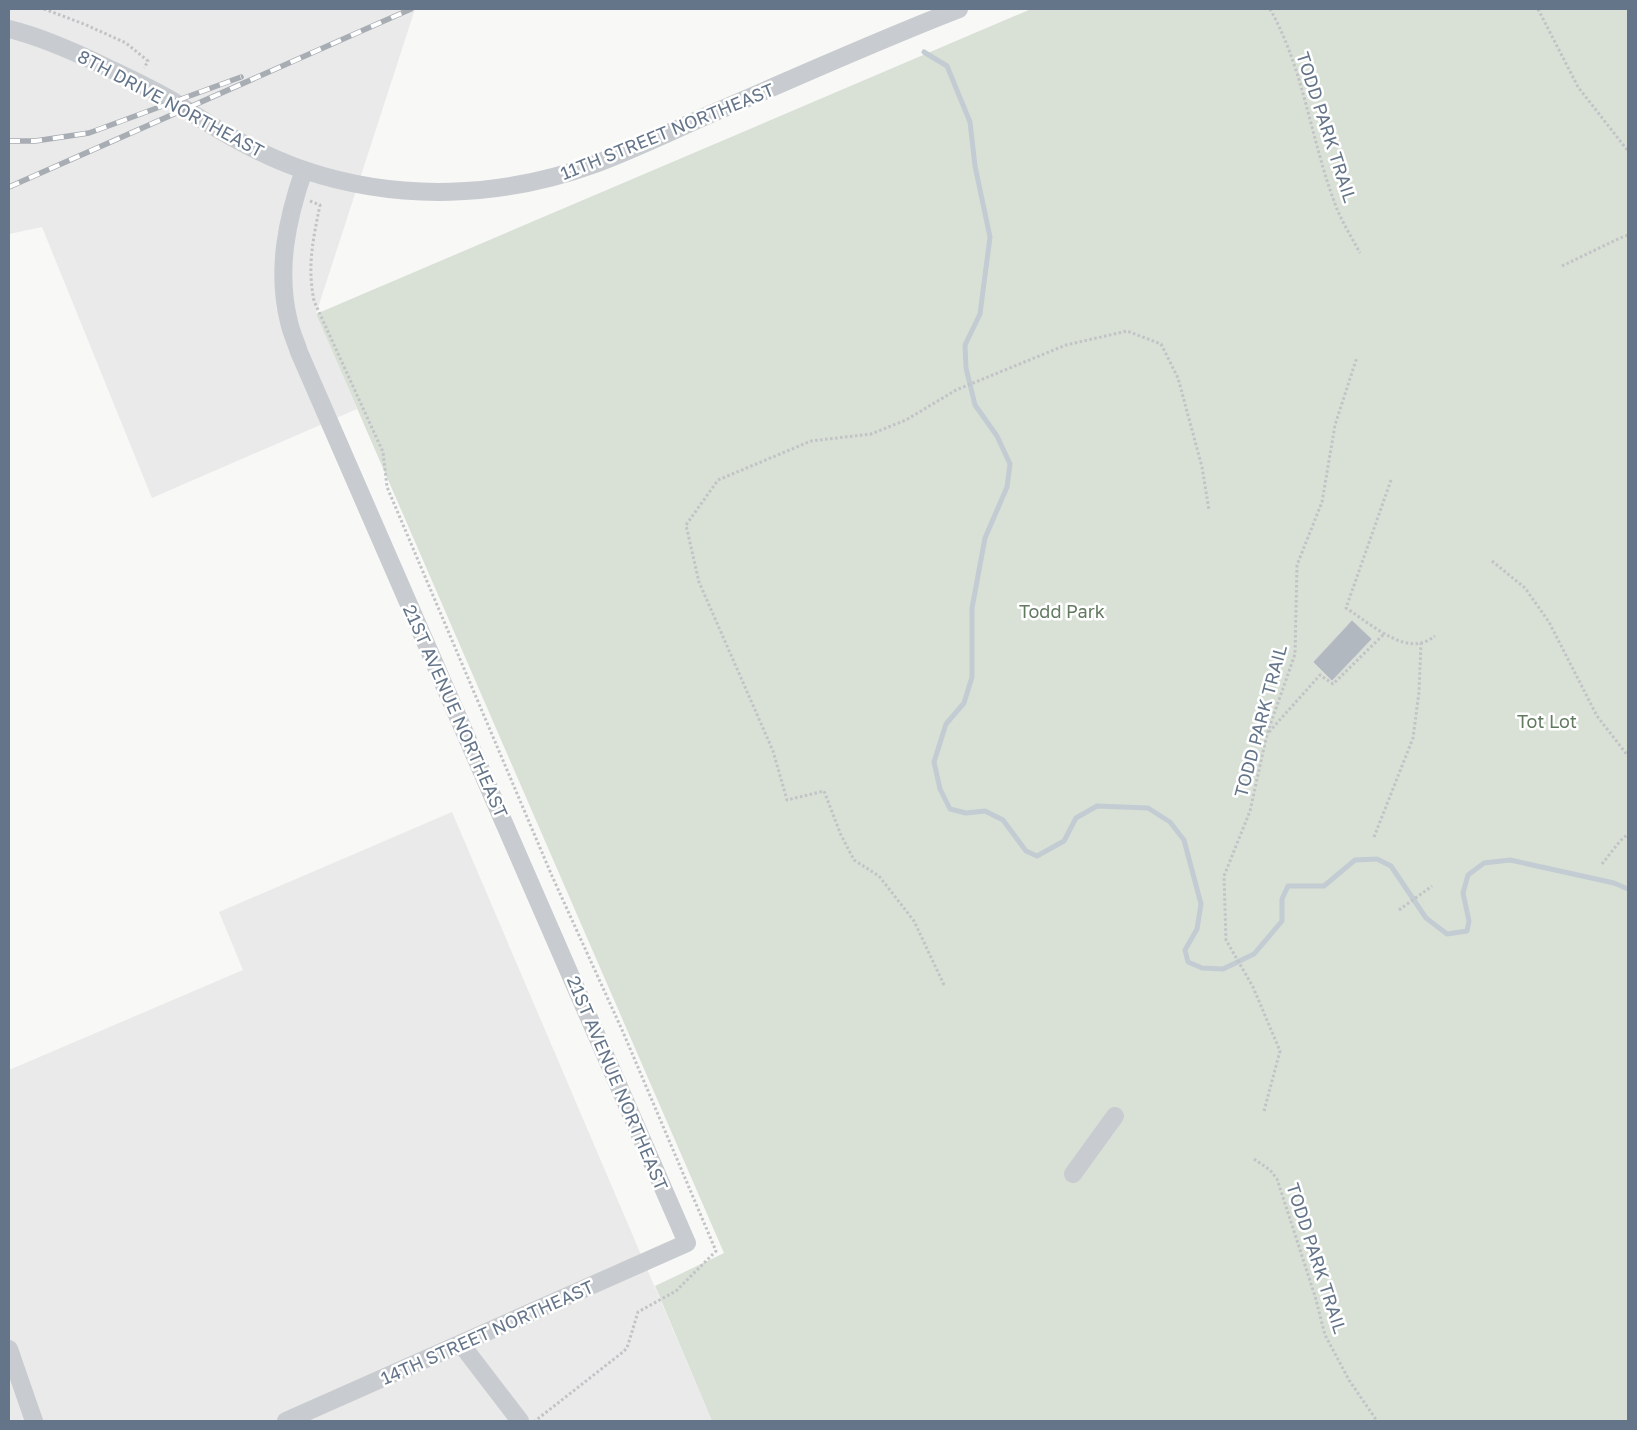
<svg xmlns="http://www.w3.org/2000/svg" width="1637" height="1430" font-family="'Golos Text',sans-serif">
  <style>
    .built { fill: #e9eae9 }
    .green { fill: #d9e1d7 }
    .lines { fill: none; stroke-linecap: round; stroke-linejoin: round }
    .stream { stroke: #c3ccd2; stroke-width: 5 }
    .building { fill: #b1b8bf; stroke: #dadbd8 }
    .path { stroke: #c1c3c6; stroke-width: 3; stroke-dasharray: 2.5 2.5; stroke-linecap: butt }
    .minor { stroke: #c8cbcf; stroke-width: 18 }
    .rail-casing { stroke: #a8adb4; stroke-width: 5.5 }
    .rail { stroke: #fff; stroke-width: 4; stroke-dasharray: 11; stroke-linecap: butt }
    .labels { text-anchor: middle; dominant-baseline: central; stroke-width: 5; stroke-linejoin: round; paint-order: stroke }
    .street-label { font-size: 18px; fill: #657589; stroke: #fff }
    .park-label { font-size: 18px; fill: #637a61; stroke: #fff }
  </style>
  <rect width="100%" height="100%" fill="#f8f9f6"/>
  <!-- built -->
  <g class="built">
    <path d="M 9,9 L 415,9 L 316,314 L 357,409 L 152,498 L 42,227 L 9,234 Z"/>
    <path d="M 452,812 L 712,1421 L 9,1421 L 9,1070 L 243,970 L 219,912 Z"/>
  </g>
  <!-- green -->
  <path class="green" d="M 1031,9 L 1628,9 L 1628,1421 L 712,1421 L 655,1286 L 724,1253 L 316,314 Z"/>
  <g class="lines">
    <!-- stream -->
    <path class="stream" d="M 924,52 L 947,66 L 970,122 L 975,166 L 990,237 L 980,314 L 965,345 L 966,368 L 975,405 L 997,436 L 1010,464 L 1007,487 L 985,538 L 972,608 L 972,677 L 964,703 L 946,724 L 934,762 L 940,789 L 950,809 L 966,813 L 985,811 L 1003,820 L 1026,851 L 1037,856 L 1064,841 L 1076,818 L 1097,806 L 1148,808 L 1170,822 L 1184,840 L 1201,904 L 1197,929 L 1185,950 L 1188,962 L 1202,968 L 1223,969 L 1254,954 L 1282,921 L 1282,899 L 1288,886 L 1324,886 L 1355,860 L 1377,859 L 1391,866 L 1426,918 L 1447,934 L 1467,931 L 1469,921 L 1463,893 L 1468,875 L 1484,863 L 1510,860 L 1614,883 L 1628,889"/>
  </g>
  <!-- building -->
  <path class="building" d="M 1352,620 L 1372,639 L 1332,681 L 1313,662 Z"/>
  <g class="lines">
    <!-- path -->
    <g class="path">
      <path d="M 44,9 L 84,24 L 126,43 L 148,61 L 144,68"/>
      <path d="M 1270,9 C 1303,67 1311,139 1334,201 C 1340,219 1351,236 1360,253"/>
      <path d="M 1538,9 L 1578,87 L 1628,151"/>
      <path d="M 310,201 L 320,205 C 313,240 307,265 314,301 L 383,452 L 387,487 L 552,876 L 623,1032 L 716,1251 L 676,1291 L 638,1312 L 627,1348 L 623,1352 L 535,1421"/>
      <path d="M 1562,266 L 1620,238 L 1628,235"/>
      <path d="M 1391,480 L 1346,608 C 1365,620 1398,649 1421,643 C 1426,642 1431,639 1435,636"/>
      <path d="M 1492,561 L 1525,588 L 1549,622 L 1597,716 L 1628,756"/>
      <path d="M 1269,732 L 1320,675 L 1333,684 L 1385,633"/>
      <path d="M 1374,837 L 1413,738 L 1419,692 L 1421,643"/>
      <path d="M 1602,864 L 1620,841 L 1628,834"/>
      <path d="M 1399,910 L 1432,886"/>
      <path d="M 944,985 L 914,921 L 879,876 L 854,860 L 841,835 L 824,791 L 787,800 L 773,751 L 699,582 L 686,525 L 718,480 L 811,441 L 871,434 L 906,420 L 956,390 L 1066,345 L 1127,331 L 1161,344 L 1178,378 L 1202,467 L 1209,510"/>
      <path d="M 1264,1111 L 1280,1051 L 1253,987 L 1226,940 L 1224,876 L 1250,811 L 1267,734 L 1295,654 L 1297,565 L 1322,502 L 1335,425 L 1357,357"/>
      <path d="M 1254,1159 L 1270,1170 L 1277,1179 L 1315,1296 L 1325,1335 L 1349,1380 L 1377,1421"/>
    </g>
    <!-- minor -->
    <g class="minor">
      <path d="M 9,29 C 42,37 73,51 104,66 C 127,77 151,88 173,101 C 214,128 257,154 304,170 C 399,202 501,198 595,164 C 635,149 674,130 713,113 C 795,78 876,41 959,9"/>
      <path d="M 1073,1174 L 1115,1116"/>
      <path d="M 461,1344 L 520,1421"/>
      <path d="M 9,1349 L 34,1421"/>
      <path d="M 286,1421 L 687,1243 L 299,352 C 296,342 291,332 289,322 C 276,270 287,219 304,170"/>
    </g>
    <!-- rail casing -->
    <g class="rail-casing">
      <g id="rail">
        <path d="M 9,141 L 35,141 L 89,133 L 241,77"/>
        <path d="M 9,187 L 411,9"/>
      </g>
    </g>
    <!-- rail -->
    <use href="#rail" class="rail"/>
  </g>
  <g class="labels">
    <!-- street labels -->
    <g class="street-label">
      <text transform="translate(171 103) rotate(28)">8TH DRIVE NORTHEAST</text>
      <text transform="translate(1327 127) rotate(72)">TODD PARK TRAIL</text>
      <text transform="translate(667 131) rotate(-22)">11TH STREET NORTHEAST</text>
      <text transform="translate(456 711) rotate(66)">21ST AVENUE NORTHEAST</text>
      <text transform="translate(1260 721) rotate(-75)">TODD PARK TRAIL</text>
      <text transform="translate(618 1083) rotate(67)">21ST AVENUE NORTHEAST</text>
      <text transform="translate(1317 1258) rotate(72)">TODD PARK TRAIL</text>
      <text transform="translate(487 1332) rotate(-24)">14TH STREET NORTHEAST</text>
    </g>
    <!-- park labels -->
    <g class="park-label">
      <text x="1062" y="611">Todd Park</text>
      <text x="1547" y="721">Tot Lot</text>
    </g>
  </g>
  <!-- border -->
  <rect width="1637" height="1430" fill="none" stroke="#657589" stroke-width="20"/>
</svg>
